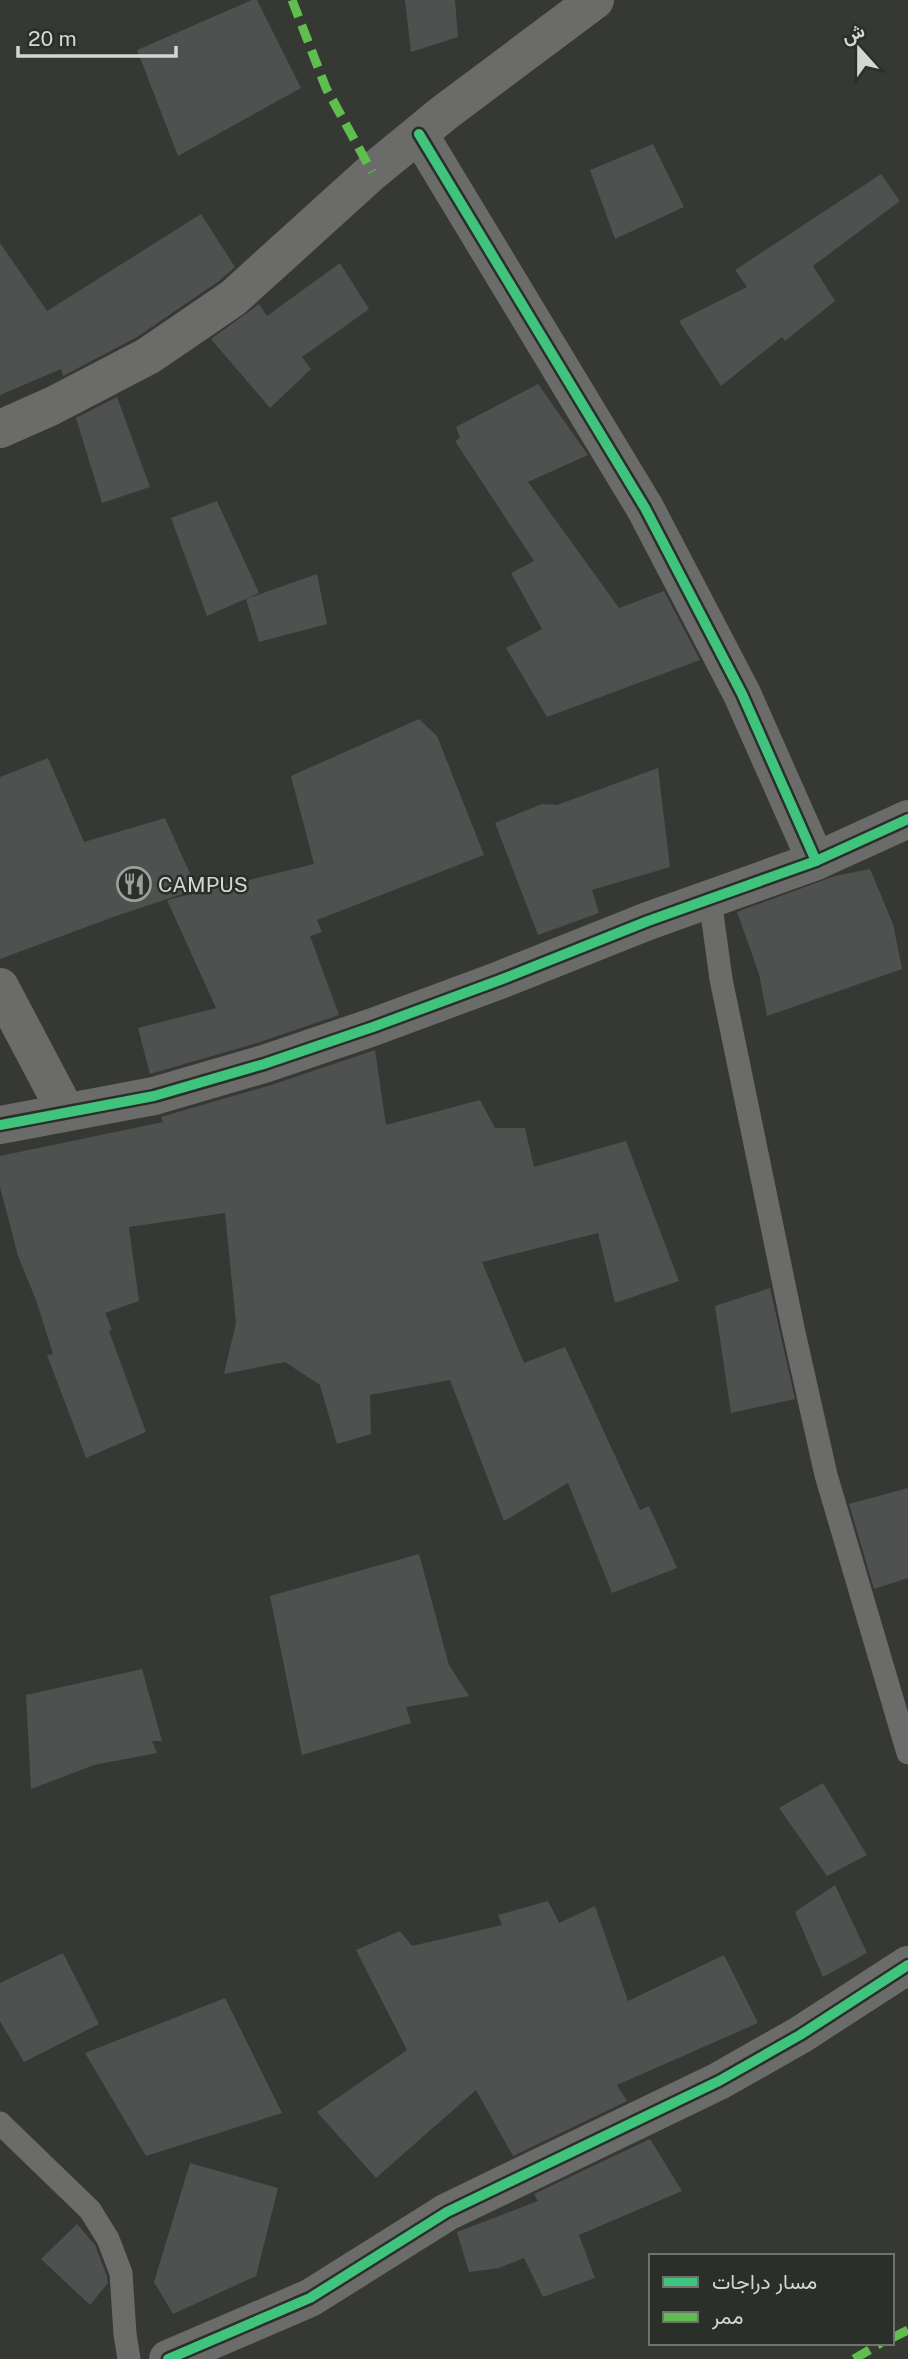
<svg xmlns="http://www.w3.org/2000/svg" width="908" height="2359" font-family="'Public Sans',Vazirmatn,sans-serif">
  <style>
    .building { fill: #4f5050 }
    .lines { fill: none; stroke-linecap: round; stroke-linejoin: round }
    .lane { stroke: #6b6c6a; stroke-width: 23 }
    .street { stroke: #6b6c6a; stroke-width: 38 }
    .quiet { stroke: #5fbe4e; stroke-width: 9; stroke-dasharray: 18 9; stroke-linecap: butt }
    .cycleway-casing { stroke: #2b2f29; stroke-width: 15 }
    .cycleway { stroke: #40c37c; stroke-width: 10 }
    .labels { text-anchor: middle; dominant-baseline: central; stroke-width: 5; stroke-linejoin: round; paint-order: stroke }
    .poi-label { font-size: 21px; fill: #d4d6d2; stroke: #2b2f29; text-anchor: start }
  </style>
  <rect width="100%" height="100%" fill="#363834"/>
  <!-- building -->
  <g class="building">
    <path d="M 252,0 L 257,0 L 301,88 L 178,156 L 137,50 Z"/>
    <path d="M 405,0 L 455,0 L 458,37 L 411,52 Z"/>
    <path d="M 653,144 L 684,207 L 615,239 L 590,170 Z"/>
    <path d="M 881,174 L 900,201 L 813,266 L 835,301 L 785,341 L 782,337 L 721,386 L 679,321 L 747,287 L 735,270 Z"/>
    <path d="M 201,214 L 235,267 L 219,281 L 137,337 L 63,376 L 61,369 L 0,395 L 0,243 L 47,311 Z"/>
    <path d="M 340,263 L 369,309 L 302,357 L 311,369 L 270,408 L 211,339 L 259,304 L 267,316 Z"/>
    <path d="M 538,384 L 588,455 L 528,482 L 619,608 L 664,591 L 700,660 L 547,717 L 506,648 L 542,629 L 511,573 L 534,561 L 455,441 L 460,438 L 456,427 Z"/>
    <path d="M 117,397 L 150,487 L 102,503 L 76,418 Z"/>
    <path d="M 217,501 L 259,593 L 207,616 L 171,518 Z"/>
    <path d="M 317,574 L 327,624 L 259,642 L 246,599 Z"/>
    <path d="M 419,719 L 437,736 L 484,855 L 317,920 L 322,932 L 310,936 L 339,1015 L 257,1043 L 150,1074 L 138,1028 L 216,1008 L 167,900 L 314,864 L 291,776 Z"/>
    <path d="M 48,758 L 84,842 L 165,818 L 197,889 L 116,916 L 0,959 L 0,777 Z"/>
    <path d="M 658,768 L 670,867 L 592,890 L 599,913 L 538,935 L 495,823 L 542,804 L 557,805 Z"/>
    <path d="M 870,869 L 893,924 L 902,969 L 767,1016 L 759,974 L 737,912 L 835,876 Z"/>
    <path d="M 375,1050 L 386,1125 L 480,1100 L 495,1128 L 525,1128 L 534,1167 L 626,1141 L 679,1281 L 615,1303 L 598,1233 L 482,1262 L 524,1363 L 565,1347 L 640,1510 L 649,1506 L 677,1568 L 612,1593 L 568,1483 L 504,1521 L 450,1380 L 370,1395 L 371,1434 L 337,1444 L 320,1385 L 285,1362 L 224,1374 L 236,1323 L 225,1213 L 129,1227 L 139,1301 L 105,1313 L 112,1330 L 109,1331 L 146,1432 L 86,1458 L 47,1355 L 53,1354 L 36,1300 L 18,1256 L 0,1187 L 0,1156 L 163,1122 L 161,1117 L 271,1085 Z"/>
    <path d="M 770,1288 L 795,1399 L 731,1413 L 715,1306 Z"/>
    <path d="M 908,1488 L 908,1578 L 874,1589 L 849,1504 Z"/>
    <path d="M 419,1554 L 449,1665 L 469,1696 L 406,1707 L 411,1723 L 302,1755 L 270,1596 Z"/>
    <path d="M 142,1669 L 162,1741 L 152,1741 L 157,1753 L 94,1765 L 31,1789 L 26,1695 Z"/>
    <path d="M 823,1783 L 867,1855 L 827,1876 L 779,1808 Z"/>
    <path d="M 835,1885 L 867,1953 L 823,1977 L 795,1912 Z"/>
    <path d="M 548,1901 L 559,1923 L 595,1906 L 628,2001 L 724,1955 L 758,2023 L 617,2085 L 627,2101 L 513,2156 L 476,2090 L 376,2178 L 317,2112 L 407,2050 L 356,1950 L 400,1931 L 412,1946 L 502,1925 L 498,1915 Z"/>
    <path d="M 63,1953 L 99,2024 L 24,2062 L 0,2021 L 0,1983 Z"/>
    <path d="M 225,1998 L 282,2113 L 146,2156 L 85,2053 Z"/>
    <path d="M 650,2139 L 682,2191 L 579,2235 L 595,2278 L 543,2297 L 524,2258 L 499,2268 L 469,2272 L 457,2232 L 538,2201 L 534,2194 Z"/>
    <path d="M 190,2163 L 278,2188 L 256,2276 L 173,2314 L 154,2282 Z"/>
    <path d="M 77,2224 L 95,2245 L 107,2276 L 108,2283 L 90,2305 L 41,2259 Z"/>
  </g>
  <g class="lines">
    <!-- lane -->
    <g class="lane">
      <path d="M 710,899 L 721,979 L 793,1328 L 826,1475 L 908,1753"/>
      <path d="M 0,2123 L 90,2210 L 108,2239 L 121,2273 L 125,2334 L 129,2359"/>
    </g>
    <!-- street -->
    <g class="street">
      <path d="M 419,134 L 645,508 L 742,694 L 816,861"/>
      <path d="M 0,429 L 52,406 L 148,356 L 233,298 L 372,172 L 444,113 L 595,0"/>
      <path d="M 0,987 L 66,1112"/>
      <path d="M 0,1125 L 154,1096 L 264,1064 L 373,1027 L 500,980 L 648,921 L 816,861 L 908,819"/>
      <path d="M 168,2359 L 310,2298 L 447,2212 L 719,2081 L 800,2035 L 908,1965"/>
    </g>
    <!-- quiet -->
    <g class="quiet">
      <path d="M 292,0 L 326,88 L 372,172"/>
      <path d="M 892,2338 L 908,2330"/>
      <path d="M 854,2359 L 881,2343"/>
    </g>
    <!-- cycleway casing -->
    <g class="cycleway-casing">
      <g id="cycleway">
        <path d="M 419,134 L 645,508 L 742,694 L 816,861"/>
        <path d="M 0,1125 L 154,1096 L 264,1064 L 373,1027 L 500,980 L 648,921 L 816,861 L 908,819"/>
        <path d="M 168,2359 L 310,2298 L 447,2212 L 719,2081 L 800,2035 L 908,1965"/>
      </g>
    </g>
    <!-- cycleway -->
    <use href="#cycleway" class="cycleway"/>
  </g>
  <!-- icons -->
  <defs>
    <g id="restaurant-ring" transform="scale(1.75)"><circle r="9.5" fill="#2b2f29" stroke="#9d9f9b" stroke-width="1.5"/><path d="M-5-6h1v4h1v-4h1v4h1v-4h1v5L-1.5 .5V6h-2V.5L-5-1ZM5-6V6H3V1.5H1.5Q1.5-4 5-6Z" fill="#9d9f9b"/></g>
  </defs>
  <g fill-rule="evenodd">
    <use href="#restaurant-ring" x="134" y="884"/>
  </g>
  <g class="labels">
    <!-- poi labels -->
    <g class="poi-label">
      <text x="158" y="884">CAMPUS</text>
    </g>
  </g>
  <!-- legend -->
  <rect x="649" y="2254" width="245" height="91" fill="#2b2f29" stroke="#6f726d" stroke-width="2"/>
  <rect x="663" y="2277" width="35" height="10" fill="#40c37c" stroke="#6f726d" stroke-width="2"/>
  <text x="712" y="2289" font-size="21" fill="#d4d6d2">مسار دراجات</text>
  <rect x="663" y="2312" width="35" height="10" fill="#5fbe4e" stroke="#6f726d" stroke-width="2"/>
  <text x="712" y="2324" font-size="21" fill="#d4d6d2">ممر</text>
  <!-- north arrow -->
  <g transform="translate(859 49) rotate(339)" stroke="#2b2f29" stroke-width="5" paint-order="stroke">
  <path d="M0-5L12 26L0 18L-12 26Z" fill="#d4d6d2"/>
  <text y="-10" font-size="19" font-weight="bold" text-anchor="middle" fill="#d4d6d2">ش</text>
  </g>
  <!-- scale -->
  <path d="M18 46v10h158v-10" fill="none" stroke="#d4d6d2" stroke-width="3.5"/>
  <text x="28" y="46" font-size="21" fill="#d4d6d2" stroke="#2b2f29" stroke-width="5" paint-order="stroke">20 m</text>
</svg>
